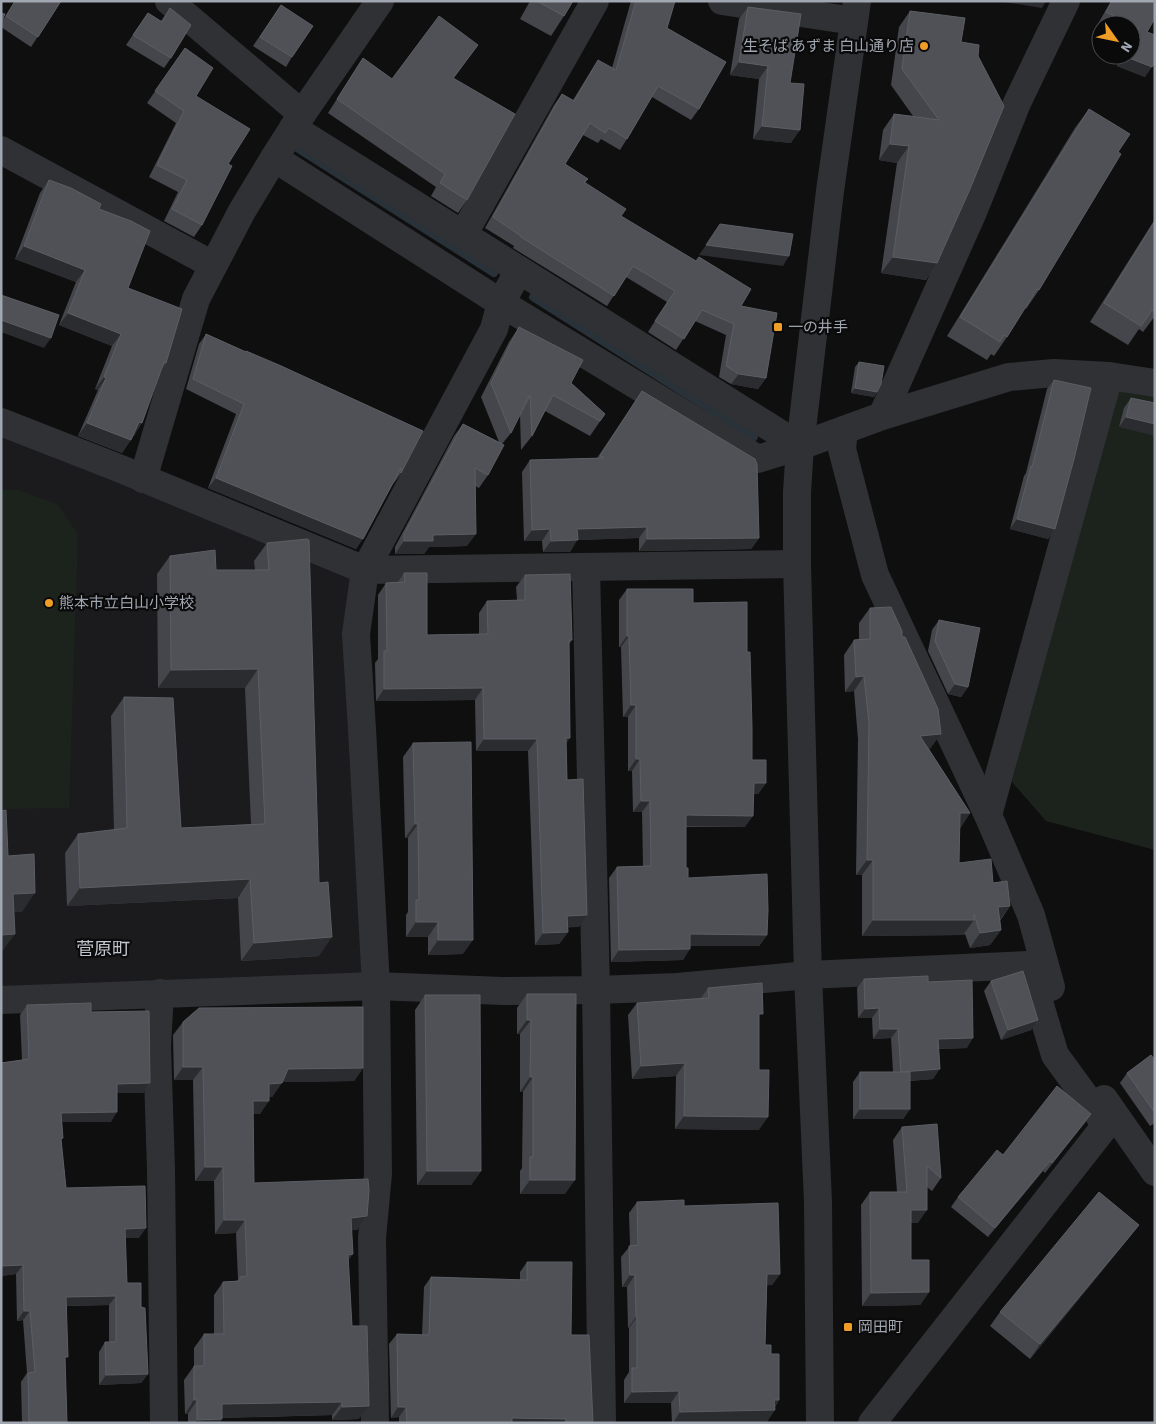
<svg xmlns="http://www.w3.org/2000/svg" width="1156" height="1424" font-family="'Source Sans 3','Noto Sans JP',sans-serif">
  <style>
    .built { fill: #1b1b1d }
    .green { fill: #1c231c }
    .lines { fill: none; stroke-linecap: round; stroke-linejoin: round }
    .stream { stroke: #293238; stroke-width: 8 }
    .minor { stroke: #303135; stroke-width: 28 }
    .wall { fill: #45464b }
    .shaded-wall { fill: #2b2c2f }
    .building { fill: #4f5156; stroke: #5b5e64 }
    .poi-dot { fill: #f09d28; stroke: #0a0a0b; stroke-width: 2 }
    .labels { text-anchor: middle; dominant-baseline: central; stroke-width: 4.5; stroke-linejoin: round; paint-order: stroke }
    .poi-label { font-size: 15px; fill: #a0a7b1; stroke: #0a0a0b; text-anchor: start }
    .quarter-label { font-size: 18px; fill: #c1c5cd; stroke: #0a0a0b }
  </style>
  <rect width="100%" height="100%" fill="#0f0f10"/>
  <!-- built -->
  <path class="built" d="M 1,423 L 365,570 L 376,986 L 1,990 Z"/>
  <!-- green -->
  <g class="green">
    <path d="M 1113,388 L 1155,395 L 1155,850 L 1046,821 L 1012,782 Z"/>
    <path d="M 1,490 L 19,490 L 57,504 L 78,534 L 69,808 L 1,809 Z"/>
  </g>
  <g class="lines">
    <!-- stream -->
    <g class="stream">
      <path d="M 294,146 L 494,273"/>
      <path d="M 533,297 L 754,437"/>
    </g>
    <!-- minor -->
    <g class="minor">
      <path d="M 169,1 L 302,114"/>
      <path d="M 722,1 L 854,21"/>
      <path d="M 293,128 L 800,446"/>
      <path d="M 1,150 L 213,265"/>
      <path d="M 274,158 L 501,303 L 758,459 L 800,446 L 882,416 L 1009,377 L 1054,373 L 1109,376 L 1155,383"/>
      <path d="M 463,235 L 595,1"/>
      <path d="M 882,416 L 973,212 L 1017,103 L 1066,1"/>
      <path d="M 1,422 L 116,467 L 365,570 L 797,564"/>
      <path d="M 844,430 L 842,449 L 875,575 L 988,815 L 1031,915 L 1051,987"/>
      <path d="M 143,479 L 196,299 L 242,211 L 274,158 L 302,114 L 380,1"/>
      <path d="M 586,567 L 596,990 L 602,1423"/>
      <path d="M 988,815 L 1109,376"/>
      <path d="M 160,993 L 157,1046 L 161,1169 L 164,1423"/>
      <path d="M 1,1000 L 376,986 L 502,991 L 596,990 L 677,987 L 808,975 L 1028,965 L 1055,1055 L 1106,1125 L 872,1423"/>
      <path d="M 1104,1099 L 1155,1172"/>
      <path d="M 375,1423 L 372,1238 L 378,1174 L 376,986 L 362,729 L 356,634 L 365,570 L 494,329 L 501,303 L 519,270"/>
      <path d="M 820,1423 L 818,1202 L 808,975 L 797,564 L 797,492 L 800,446 L 830,191 L 857,1"/>
    </g>
  </g>
  <!-- wall -->
  <g class="wall">
    <path d="M 15,1 L 61,1 L 31,47 L 1,27 L 1,13 L 3,20 Z"/>
    <path d="M 530,1 L 573,1 L 564,16 L 551,36 L 520,19 Z"/>
    <path d="M 631,1 L 675,1 L 667,28 L 699,109 L 691,120 L 652,97 L 627,139 L 620,150 L 601,139 L 598,143 L 583,135 L 565,164 L 588,179 L 585,183 L 621,216 L 741,306 L 766,378 L 758,389 L 731,384 L 719,377 L 726,335 L 695,321 L 676,350 L 648,332 L 667,302 L 626,277 L 607,306 L 513,248 L 514,246 L 485,228 L 554,105 L 562,94 L 573,100 L 591,71 L 598,60 L 612,68 Z"/>
    <path d="M 1111,1 L 1155,1 L 1147,32 L 1145,77 L 1117,66 L 1123,55 L 1131,55 L 1131,40 L 1132,38 L 1131,37 L 1131,25 L 1106,25 L 1099,22 Z"/>
    <path d="M 281,5 L 292,57 L 286,67 L 253,46 Z"/>
    <path d="M 748,7 L 790,83 L 791,143 L 753,139 L 759,79 L 730,75 L 739,19 Z"/>
    <path d="M 170,8 L 171,58 L 164,68 L 126,45 L 148,13 L 161,21 Z"/>
    <path d="M 910,11 L 961,42 L 937,263 L 926,280 L 881,273 L 897,163 L 879,160 L 883,130 L 894,114 L 913,116 L 891,85 L 899,27 Z"/>
    <path d="M 478,45 L 454,78 L 467,200 L 458,213 L 431,196 L 436,187 L 328,113 L 363,58 L 392,79 Z"/>
    <path d="M 185,48 L 196,96 L 228,164 L 202,225 L 194,237 L 164,221 L 178,192 L 149,177 L 176,123 L 147,103 Z"/>
    <path d="M 1089,109 L 1118,152 L 1039,290 L 1026,309 L 1025,308 L 1007,337 L 994,356 L 991,354 L 987,360 L 947,336 L 1075,128 Z"/>
    <path d="M 49,180 L 99,209 L 128,288 L 166,363 L 161,370 L 134,436 L 133,436 L 122,453 L 78,436 L 98,390 L 95,389 L 112,346 L 59,325 L 76,282 L 15,259 L 40,193 Z"/>
    <path d="M 1155,219 L 1155,316 L 1143,332 L 1139,329 L 1128,345 L 1090,322 Z"/>
    <path d="M 519,327 L 571,383 L 605,414 L 590,436 L 545,411 L 532,436 L 521,450 L 520,414 L 511,433 L 502,444 L 488,475 L 479,488 L 475,486 L 467,546 L 429,547 L 424,554 L 395,554 L 395,547 L 454,436 L 463,424 L 499,442 L 481,397 L 509,342 Z"/>
    <path d="M 206,334 L 246,352 L 423,431 L 401,473 L 394,483 L 394,482 L 356,549 L 208,488 L 236,414 L 186,389 L 199,344 Z"/>
    <path d="M 859,362 L 877,392 L 874,397 L 851,393 L 855,367 Z"/>
    <path d="M 1054,380 L 1055,529 L 1048,539 L 1010,529 L 1024,476 L 1026,473 L 1047,389 Z"/>
    <path d="M 642,391 L 759,538 L 751,549 L 639,551 L 639,538 L 577,540 L 570,552 L 543,552 L 542,541 L 524,541 L 522,472 L 530,460 L 597,458 Z"/>
    <path d="M 1131,398 L 1155,403 L 1119,427 L 1124,408 Z"/>
    <path d="M 267,543 L 319,956 L 241,961 L 238,898 L 67,906 L 65,853 L 78,834 L 114,830 L 111,716 L 124,697 L 181,828 L 251,824 L 245,688 L 158,688 L 157,574 L 170,556 L 216,570 L 255,570 L 254,561 Z"/>
    <path d="M 404,573 L 427,635 L 479,634 L 479,613 L 487,601 L 517,600 L 516,587 L 525,575 L 572,640 L 569,644 L 566,744 L 567,780 L 579,927 L 568,927 L 568,932 L 559,944 L 535,945 L 528,751 L 476,751 L 475,700 L 376,701 L 375,663 L 378,659 L 378,595 L 386,583 L 398,582 Z"/>
    <path d="M 627,589 L 693,603 L 747,652 L 752,760 L 766,783 L 758,794 L 754,794 L 745,827 L 686,827 L 686,868 L 688,878 L 767,935 L 759,946 L 690,946 L 683,960 L 611,962 L 609,878 L 617,867 L 643,866 L 642,812 L 633,812 L 632,771 L 628,771 L 628,717 L 623,717 L 621,647 L 619,647 L 619,600 Z"/>
    <path d="M 870,608 L 902,637 L 930,749 L 929,749 L 970,813 L 959,829 L 959,863 L 993,883 L 1010,906 L 1000,921 L 1001,930 L 990,945 L 970,948 L 965,934 L 963,935 L 862,936 L 862,875 L 856,875 L 858,739 L 854,691 L 845,692 L 844,655 L 854,640 L 859,639 L 859,623 Z"/>
    <path d="M 939,620 L 968,687 L 961,697 L 948,694 L 928,651 L 932,630 Z"/>
    <path d="M 413,743 L 463,954 L 428,955 L 428,937 L 406,937 L 406,915 L 408,912 L 408,838 L 405,838 L 403,757 Z"/>
    <path d="M 864,979 L 928,982 L 967,1048 L 939,1049 L 933,1079 L 910,1081 L 910,1109 L 903,1119 L 853,1119 L 853,1082 L 860,1072 L 893,1072 L 891,1038 L 873,1039 L 872,1018 L 858,1018 L 857,988 Z"/>
    <path d="M 991,981 L 1038,1020 L 1031,1030 L 1001,1040 L 984,991 Z"/>
    <path d="M 708,988 L 759,1019 L 759,1130 L 675,1129 L 676,1076 L 632,1079 L 628,1015 L 637,1003 L 701,998 Z"/>
    <path d="M 527,994 L 565,1194 L 520,1194 L 520,1171 L 522,1168 L 523,1092 L 520,1092 L 520,1034 L 517,1034 L 517,1008 Z"/>
    <path d="M 425,995 L 481,1171 L 471,1185 L 417,1185 L 415,1010 Z"/>
    <path d="M 27,1005 L 91,1012 L 150,1083 L 143,1093 L 117,1093 L 111,1122 L 62,1122 L 61,1141 L 66,1188 L 139,1238 L 125,1238 L 127,1283 L 141,1307 L 148,1374 L 141,1383 L 99,1385 L 99,1352 L 105,1342 L 109,1342 L 109,1305 L 67,1306 L 65,1361 L 67,1423 L 22,1423 L 21,1382 L 27,1373 L 23,1320 L 17,1321 L 16,1274 L 1,1276 L 1,1063 L 22,1060 L 20,1015 Z"/>
    <path d="M 183,1022 L 363,1068 L 354,1081 L 282,1082 L 272,1097 L 269,1097 L 260,1114 L 253,1114 L 254,1183 L 367,1216 L 357,1230 L 351,1230 L 348,1261 L 352,1326 L 359,1419 L 332,1420 L 332,1415 L 222,1418 L 220,1423 L 188,1423 L 188,1414 L 185,1414 L 184,1380 L 194,1366 L 194,1348 L 204,1334 L 214,1334 L 214,1295 L 223,1282 L 236,1281 L 238,1280 L 236,1233 L 215,1234 L 214,1181 L 195,1181 L 193,1080 L 174,1080 L 173,1035 Z"/>
    <path d="M 1155,1060 L 1155,1123 L 1150,1126 L 1120,1083 L 1127,1073 Z"/>
    <path d="M 1091,1114 L 1084,1124 L 1045,1173 L 1043,1171 L 988,1237 L 951,1207 L 958,1197 L 1003,1155 Z"/>
    <path d="M 902,1127 L 941,1178 L 932,1191 L 927,1187 L 918,1223 L 911,1223 L 911,1260 L 929,1292 L 920,1305 L 862,1306 L 861,1205 L 870,1192 L 897,1192 L 893,1140 Z"/>
    <path d="M 637,1202 L 684,1206 L 780,1274 L 772,1285 L 767,1285 L 765,1345 L 771,1354 L 779,1400 L 775,1407 L 767,1422 L 672,1423 L 671,1403 L 624,1403 L 624,1380 L 629,1372 L 629,1328 L 628,1328 L 627,1287 L 622,1287 L 621,1257 L 630,1246 L 629,1213 Z"/>
    <path d="M 1139,1225 L 1128,1239 L 1030,1359 L 990,1326 L 1000,1312 Z"/>
    <path d="M 527,1262 L 571,1335 L 593,1423 L 399,1423 L 399,1417 L 391,1418 L 389,1344 L 397,1334 L 422,1335 L 424,1287 L 431,1277 L 520,1280 L 520,1272 Z"/>
  </g>
  <!-- shaded-wall -->
  <g class="shaded-wall">
    <path d="M 998,1 L 1046,1 L 1042,8 Z"/>
    <path d="M 1124,56 L 1152,67 L 1145,77 L 1117,66 Z"/>
    <path d="M 739,62 L 768,66 L 759,79 L 730,75 Z"/>
    <path d="M 762,126 L 800,130 L 791,143 L 753,139 Z"/>
    <path d="M 890,144 L 909,146 L 897,163 L 879,160 Z"/>
    <path d="M 706,245 L 789,256 L 783,266 L 699,255 Z"/>
    <path d="M 24,246 L 85,270 L 76,282 L 15,259 Z"/>
    <path d="M 893,257 L 937,263 L 926,280 L 881,273 Z"/>
    <path d="M 68,313 L 121,334 L 112,346 L 59,325 Z"/>
    <path d="M 1,320 L 51,338 L 44,348 L 1,332 Z"/>
    <path d="M 739,374 L 766,378 L 758,389 L 731,384 Z"/>
    <path d="M 104,377 L 106,378 L 98,390 L 95,389 Z"/>
    <path d="M 855,388 L 877,392 L 874,397 L 851,393 Z"/>
    <path d="M 1126,417 L 1155,424 L 1155,436 L 1119,427 Z"/>
    <path d="M 139,422 L 142,423 L 134,436 L 130,435 Z"/>
    <path d="M 87,423 L 131,440 L 122,453 L 78,436 Z"/>
    <path d="M 216,478 L 363,539 L 356,549 L 208,488 Z"/>
    <path d="M 1017,519 L 1055,529 L 1048,539 L 1010,529 Z"/>
    <path d="M 647,527 L 639,538 L 577,540 L 570,552 L 543,552 L 551,541 L 577,529 Z"/>
    <path d="M 550,529 L 542,541 L 524,541 L 532,530 Z"/>
    <path d="M 476,534 L 467,546 L 429,547 L 424,554 L 395,554 L 404,541 L 433,535 Z"/>
    <path d="M 759,538 L 751,549 L 639,551 L 647,539 Z"/>
    <path d="M 627,636 L 629,636 L 621,647 L 619,647 Z"/>
    <path d="M 258,669 L 245,688 L 158,688 L 171,670 Z"/>
    <path d="M 864,676 L 854,691 L 845,692 L 856,677 Z"/>
    <path d="M 955,684 L 968,687 L 961,697 L 948,694 Z"/>
    <path d="M 483,688 L 475,700 L 376,701 L 384,689 Z"/>
    <path d="M 631,705 L 636,705 L 628,717 L 623,717 Z"/>
    <path d="M 941,734 L 930,749 L 909,751 L 920,736 Z"/>
    <path d="M 566,738 L 570,738 L 562,750 Z"/>
    <path d="M 484,739 L 537,739 L 528,751 L 476,751 Z"/>
    <path d="M 636,759 L 640,759 L 632,771 L 628,771 Z"/>
    <path d="M 754,783 L 766,783 L 758,794 L 746,794 Z"/>
    <path d="M 641,801 L 650,801 L 642,812 L 633,812 Z"/>
    <path d="M 960,813 L 970,813 L 960,829 L 949,828 Z"/>
    <path d="M 686,815 L 753,816 L 745,827 L 678,826 Z"/>
    <path d="M 415,824 L 418,824 L 408,838 L 405,838 Z"/>
    <path d="M 867,860 L 873,860 L 862,875 L 856,875 Z"/>
    <path d="M 250,879 L 238,898 L 67,906 L 80,888 Z"/>
    <path d="M 35,893 L 22,912 L 1,913 L 13,894 Z"/>
    <path d="M 1010,906 L 999,921 L 998,907 Z"/>
    <path d="M 587,915 L 579,927 L 559,928 L 567,916 Z"/>
    <path d="M 873,920 L 974,920 L 963,935 L 862,936 Z"/>
    <path d="M 416,922 L 438,922 L 428,937 L 406,937 Z"/>
    <path d="M 1001,930 L 990,945 L 970,948 L 980,933 Z"/>
    <path d="M 568,932 L 559,944 L 535,945 L 543,933 Z"/>
    <path d="M 15,934 L 1,953 L 1,935 Z"/>
    <path d="M 690,934 L 767,935 L 759,946 L 682,946 Z"/>
    <path d="M 332,937 L 319,956 L 241,961 L 254,943 Z"/>
    <path d="M 438,940 L 473,940 L 463,954 L 428,955 Z"/>
    <path d="M 690,949 L 683,960 L 611,962 L 619,950 Z"/>
    <path d="M 879,1008 L 872,1018 L 858,1018 L 865,1009 Z"/>
    <path d="M 527,1020 L 531,1020 L 520,1034 L 517,1034 Z"/>
    <path d="M 1038,1020 L 1031,1030 L 1001,1040 L 1008,1030 Z"/>
    <path d="M 880,1029 L 898,1029 L 891,1038 L 873,1039 Z"/>
    <path d="M 973,1038 L 967,1048 L 931,1049 L 938,1039 Z"/>
    <path d="M 685,1063 L 676,1076 L 632,1079 L 641,1066 Z"/>
    <path d="M 183,1067 L 203,1067 L 193,1080 L 174,1080 Z"/>
    <path d="M 363,1068 L 354,1081 L 279,1082 L 288,1069 Z"/>
    <path d="M 940,1069 L 933,1079 L 894,1082 L 901,1072 Z"/>
    <path d="M 530,1077 L 533,1077 L 523,1092 L 520,1092 Z"/>
    <path d="M 150,1083 L 143,1093 L 110,1093 L 117,1084 Z"/>
    <path d="M 282,1083 L 272,1097 L 260,1097 L 269,1084 Z"/>
    <path d="M 253,1101 L 269,1101 L 260,1114 L 244,1114 Z"/>
    <path d="M 860,1109 L 910,1109 L 903,1119 L 853,1119 Z"/>
    <path d="M 117,1112 L 111,1122 L 55,1122 L 61,1113 Z"/>
    <path d="M 1091,1114 L 1084,1124 L 1045,1173 L 1052,1163 Z"/>
    <path d="M 684,1116 L 768,1117 L 759,1130 L 675,1129 Z"/>
    <path d="M 1050,1161 L 1043,1171 L 988,1237 L 995,1228 Z"/>
    <path d="M 205,1167 L 223,1167 L 214,1181 L 195,1181 Z"/>
    <path d="M 427,1171 L 481,1171 L 471,1185 L 417,1185 Z"/>
    <path d="M 530,1180 L 575,1180 L 565,1194 L 520,1194 Z"/>
    <path d="M 911,1210 L 927,1210 L 918,1223 L 901,1223 Z"/>
    <path d="M 367,1216 L 357,1230 L 341,1231 L 351,1218 Z"/>
    <path d="M 224,1220 L 245,1220 L 236,1233 L 215,1234 Z"/>
    <path d="M 1139,1225 L 1128,1239 L 1030,1359 L 1040,1344 Z"/>
    <path d="M 146,1228 L 139,1238 L 118,1238 L 125,1229 Z"/>
    <path d="M 353,1254 L 343,1268 L 348,1255 Z"/>
    <path d="M 23,1265 L 16,1274 L 1,1276 L 1,1266 Z"/>
    <path d="M 767,1274 L 780,1274 L 772,1285 L 759,1286 Z"/>
    <path d="M 630,1275 L 635,1275 L 627,1287 L 622,1287 Z"/>
    <path d="M 929,1292 L 920,1305 L 862,1306 L 871,1293 Z"/>
    <path d="M 116,1296 L 109,1305 L 59,1306 L 66,1297 Z"/>
    <path d="M 24,1311 L 30,1311 L 23,1320 L 17,1321 Z"/>
    <path d="M 636,1317 L 637,1317 L 629,1328 L 628,1328 Z"/>
    <path d="M 148,1374 L 141,1383 L 99,1385 L 106,1375 Z"/>
    <path d="M 679,1391 L 671,1403 L 624,1403 L 632,1392 Z"/>
    <path d="M 194,1400 L 197,1400 L 188,1414 L 185,1414 Z"/>
    <path d="M 774,1400 L 779,1400 L 772,1410 L 775,1410 L 767,1422 L 673,1423 L 680,1412 Z"/>
    <path d="M 342,1402 L 332,1415 L 213,1418 L 222,1404 Z"/>
    <path d="M 369,1406 L 359,1419 L 332,1420 L 342,1407 Z"/>
    <path d="M 398,1407 L 406,1407 L 399,1417 L 391,1418 Z"/>
    <path d="M 512,1418 L 566,1419 L 563,1423 L 509,1423 Z"/>
    <path d="M 222,1419 L 220,1423 L 195,1423 L 197,1420 Z"/>
  </g>
  <!-- building -->
  <g class="building">
    <path d="M 15,1 L 61,1 L 38,37 L 6,16 Z"/>
    <path d="M 537,1 L 573,1 L 564,16 Z"/>
    <path d="M 636,1 L 675,1 L 667,28 L 726,62 L 699,109 L 658,86 L 627,139 L 609,128 L 605,133 L 590,123 L 565,164 L 588,179 L 584,182 L 626,209 L 621,216 L 696,261 L 699,257 L 751,289 L 741,306 L 777,313 L 766,378 L 739,374 L 726,366 L 734,324 L 702,310 L 684,339 L 655,321 L 675,291 L 633,266 L 614,296 L 521,237 L 521,236 L 493,217 L 562,94 L 574,101 L 598,60 L 616,70 Z"/>
    <path d="M 1112,1 L 1155,1 L 1155,18 L 1147,32 L 1155,35 L 1155,63 L 1152,67 L 1124,56 L 1124,55 L 1131,55 L 1131,43 L 1139,28 L 1106,12 Z"/>
    <path d="M 281,5 L 313,26 L 292,57 L 260,37 Z"/>
    <path d="M 748,7 L 801,14 L 790,83 L 804,84 L 800,130 L 762,126 L 768,66 L 739,62 Z"/>
    <path d="M 170,8 L 191,25 L 171,58 L 133,35 L 148,13 L 162,22 Z"/>
    <path d="M 910,11 L 965,18 L 961,42 L 979,45 L 978,56 L 1004,106 L 970,189 L 937,263 L 893,257 L 909,146 L 890,144 L 894,114 L 939,120 L 902,69 Z"/>
    <path d="M 1,13 L 5,14 L 1,24 Z"/>
    <path d="M 439,16 L 478,45 L 453,78 L 515,114 L 467,200 L 440,183 L 445,174 L 337,99 L 363,58 L 392,79 Z"/>
    <path d="M 185,48 L 213,68 L 196,96 L 250,129 L 228,164 L 232,166 L 202,225 L 172,209 L 187,180 L 157,165 L 184,111 L 155,91 Z"/>
    <path d="M 1089,109 L 1130,134 L 1118,152 L 1121,154 L 1039,290 L 1037,289 L 1007,337 L 1004,335 L 1000,342 L 960,317 Z"/>
    <path d="M 49,180 L 71,188 L 101,204 L 99,209 L 131,221 L 150,231 L 128,288 L 182,309 L 166,363 L 164,362 L 142,423 L 139,422 L 131,440 L 87,423 L 106,378 L 104,377 L 121,334 L 68,313 L 85,270 L 24,246 Z"/>
    <path d="M 1155,221 L 1155,312 L 1152,310 L 1141,326 L 1104,303 Z"/>
    <path d="M 720,224 L 793,234 L 789,256 L 706,245 Z"/>
    <path d="M 1,295 L 59,315 L 51,338 L 1,320 Z"/>
    <path d="M 519,327 L 583,360 L 571,383 L 605,414 L 600,421 L 553,395 L 532,436 L 530,395 L 511,433 L 491,383 Z"/>
    <path d="M 206,334 L 246,352 L 246,351 L 279,365 L 423,431 L 401,473 L 401,468 L 363,539 L 216,478 L 244,404 L 193,379 Z"/>
    <path d="M 859,362 L 884,366 L 881,384 L 877,392 L 855,388 Z"/>
    <path d="M 1054,380 L 1091,388 L 1074,459 L 1055,529 L 1017,519 L 1031,466 L 1032,467 Z"/>
    <path d="M 642,391 L 755,459 L 757,464 L 759,538 L 647,539 L 647,527 L 577,529 L 578,540 L 551,541 L 550,529 L 532,530 L 530,460 L 604,458 L 600,456 Z"/>
    <path d="M 1131,398 L 1155,403 L 1155,424 L 1126,417 Z"/>
    <path d="M 463,424 L 504,445 L 488,475 L 475,468 L 476,534 L 433,535 L 433,541 L 404,541 L 404,534 Z"/>
    <path d="M 307,539 L 309,540 L 319,883 L 328,882 L 332,937 L 254,943 L 250,879 L 80,888 L 78,834 L 127,828 L 124,697 L 173,698 L 181,828 L 265,824 L 258,669 L 171,670 L 170,556 L 215,550 L 216,570 L 269,570 L 267,543 Z"/>
    <path d="M 404,573 L 427,573 L 427,635 L 488,634 L 487,601 L 525,600 L 525,575 L 570,574 L 572,640 L 569,640 L 570,738 L 566,738 L 567,780 L 583,779 L 587,915 L 567,916 L 568,932 L 543,933 L 537,739 L 484,739 L 483,688 L 384,689 L 384,651 L 387,651 L 386,583 L 405,582 Z"/>
    <path d="M 627,589 L 693,589 L 693,603 L 747,602 L 747,652 L 750,652 L 752,728 L 752,760 L 766,760 L 766,783 L 754,783 L 753,816 L 686,815 L 686,868 L 688,868 L 688,878 L 767,874 L 768,910 L 767,935 L 690,934 L 690,949 L 619,950 L 617,867 L 651,866 L 650,801 L 641,801 L 640,759 L 636,759 L 636,705 L 631,705 L 629,636 L 627,636 Z"/>
    <path d="M 891,607 L 902,631 L 902,637 L 905,637 L 938,709 L 941,734 L 920,736 L 970,813 L 960,813 L 959,863 L 991,859 L 993,883 L 1007,881 L 1010,906 L 998,907 L 1001,930 L 980,933 L 974,914 L 974,920 L 873,920 L 873,860 L 867,860 L 869,723 L 864,676 L 856,677 L 854,640 L 870,639 L 870,608 Z"/>
    <path d="M 939,620 L 980,628 L 968,687 L 955,684 L 935,641 Z"/>
    <path d="M 471,742 L 473,940 L 438,940 L 438,922 L 416,922 L 416,900 L 419,900 L 418,824 L 415,824 L 413,743 Z"/>
    <path d="M 6,810 L 8,856 L 34,854 L 35,893 L 13,894 L 15,934 L 1,935 L 1,811 Z"/>
    <path d="M 1023,971 L 1038,1020 L 1008,1030 L 991,981 Z"/>
    <path d="M 928,976 L 928,982 L 972,980 L 973,1038 L 938,1039 L 940,1069 L 901,1072 L 898,1029 L 880,1029 L 879,1008 L 865,1009 L 864,979 Z"/>
    <path d="M 762,983 L 763,1014 L 759,1014 L 759,1070 L 769,1070 L 768,1117 L 684,1116 L 685,1063 L 641,1066 L 637,1003 L 709,998 L 708,988 Z"/>
    <path d="M 527,994 L 576,994 L 575,1180 L 530,1180 L 530,1157 L 533,1157 L 533,1077 L 530,1077 L 531,1020 L 527,1020 Z"/>
    <path d="M 425,995 L 480,995 L 481,1171 L 427,1171 Z"/>
    <path d="M 91,1003 L 91,1012 L 149,1011 L 150,1083 L 117,1084 L 117,1112 L 61,1113 L 63,1138 L 61,1139 L 66,1188 L 145,1186 L 146,1228 L 125,1229 L 127,1283 L 141,1283 L 141,1307 L 145,1308 L 148,1374 L 106,1375 L 105,1342 L 116,1342 L 116,1296 L 66,1297 L 68,1357 L 65,1357 L 67,1423 L 29,1423 L 28,1373 L 35,1372 L 30,1311 L 24,1311 L 23,1265 L 1,1266 L 1,1063 L 29,1059 L 27,1005 Z"/>
    <path d="M 363,1007 L 363,1068 L 288,1069 L 282,1083 L 269,1084 L 269,1101 L 253,1101 L 254,1183 L 368,1179 L 369,1191 L 367,1216 L 351,1218 L 353,1254 L 348,1255 L 352,1326 L 367,1326 L 369,1406 L 342,1407 L 342,1402 L 222,1404 L 222,1419 L 197,1420 L 197,1400 L 194,1400 L 194,1366 L 204,1366 L 204,1334 L 224,1334 L 223,1282 L 240,1281 L 240,1277 L 247,1276 L 245,1220 L 224,1220 L 223,1167 L 205,1167 L 203,1067 L 183,1067 L 183,1022 L 199,1008 Z"/>
    <path d="M 1151,1055 L 1155,1060 L 1155,1113 L 1127,1073 Z"/>
    <rect x="860" y="1072" width="50" height="37"/>
    <path d="M 1057,1086 L 1091,1114 L 1052,1163 L 1050,1161 L 995,1228 L 958,1197 L 997,1150 L 1003,1155 Z"/>
    <path d="M 937,1124 L 941,1178 L 927,1166 L 927,1210 L 911,1210 L 911,1260 L 929,1260 L 929,1292 L 871,1293 L 870,1192 L 907,1192 L 902,1127 Z"/>
    <path d="M 1099,1192 L 1139,1225 L 1040,1344 L 1000,1312 Z"/>
    <path d="M 684,1200 L 684,1206 L 778,1203 L 780,1274 L 767,1274 L 765,1345 L 771,1345 L 771,1354 L 779,1354 L 779,1400 L 774,1400 L 775,1410 L 680,1412 L 679,1391 L 632,1392 L 632,1368 L 637,1368 L 637,1317 L 636,1317 L 635,1275 L 630,1275 L 629,1246 L 638,1245 L 637,1202 Z"/>
    <path d="M 527,1262 L 572,1262 L 571,1335 L 589,1335 L 593,1423 L 566,1423 L 566,1419 L 512,1418 L 512,1423 L 407,1423 L 406,1407 L 398,1407 L 397,1334 L 429,1335 L 431,1277 L 527,1280 Z"/>
  </g>
  <!-- markers -->
  <g class="poi-dot">
    <circle cx="924" cy="46" r="5"/>
    <rect x="773" y="322" width="10" height="10" rx="2.5"/>
    <circle cx="49" cy="603" r="5"/>
    <rect x="843" y="1322" width="10" height="10" rx="2.5"/>
  </g>
  <g class="labels">
    <!-- poi labels -->
    <g class="poi-label">
      <text x="914" y="46" text-anchor="end">生そば あずま 白山通り店</text>
      <text x="788" y="327">一の井手</text>
      <text x="59" y="603">熊本市立白山小学校</text>
      <text x="858" y="1327">岡田町</text>
    </g>
    <!-- quarter labels -->
    <g class="quarter-label">
      <text x="103" y="949">菅原町</text>
    </g>
  </g>
  <!-- border -->
  <rect width="1156" height="1424" fill="none" stroke="#a0a7b1" stroke-width="5"/>
  <!-- north arrow -->
  <g transform="translate(1116 40) rotate(123)"><circle r="24" fill="#0a0a0b" stroke="#46494d"/>
  <path d="M0-4L9 19L0 12L-9 19Z" fill="#f09d28"/>
  <text y="-8" font-size="14" font-weight="bold" text-anchor="middle" fill="#a0a7b1">N</text>
  </g>
</svg>
